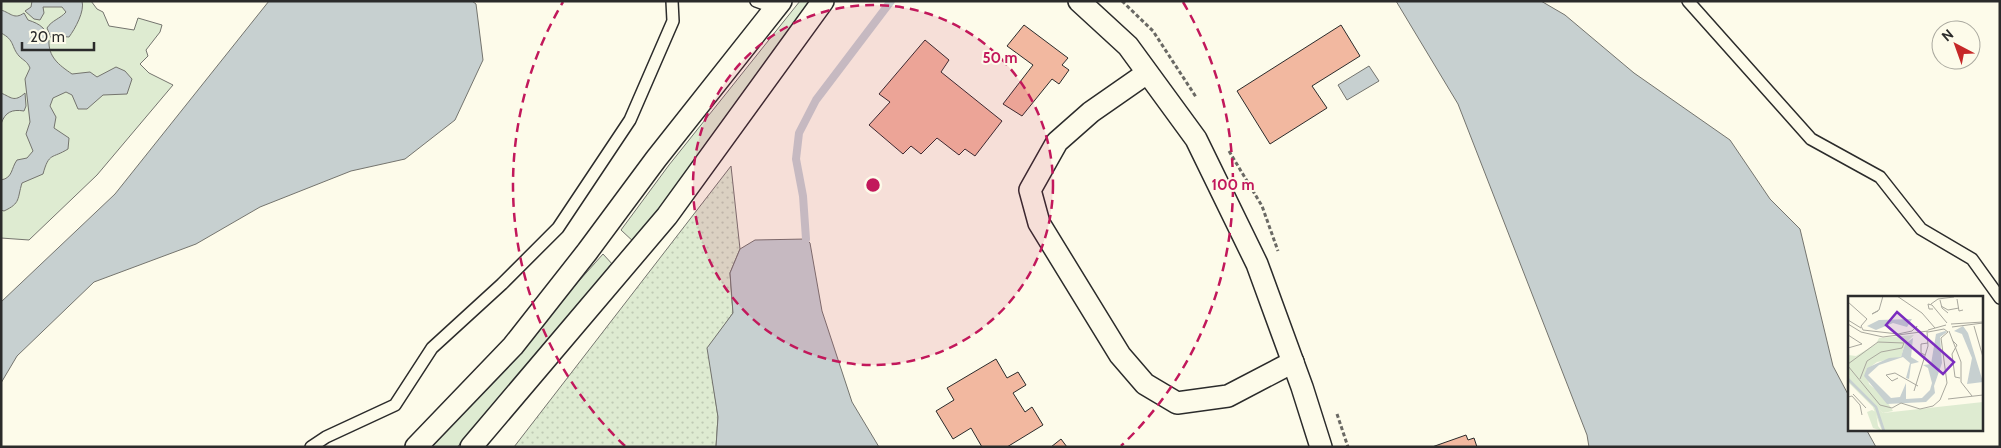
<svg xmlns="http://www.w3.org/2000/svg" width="2001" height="448" font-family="Cabin,sans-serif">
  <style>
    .grass { fill: url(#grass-dots); stroke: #74746e }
    .park { fill: #deebd1; stroke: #74746e }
    .water { fill: #c7d0d0; stroke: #74746e }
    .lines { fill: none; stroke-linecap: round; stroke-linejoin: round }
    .stream { stroke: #c7d0d0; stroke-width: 8 }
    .building { fill: #f2b8a0; stroke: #2b2b2b }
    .lane-casing { stroke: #2b2b2b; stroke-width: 14 }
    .street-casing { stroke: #2b2b2b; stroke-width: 24 }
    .path { stroke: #6a6964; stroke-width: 3; stroke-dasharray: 4 2.5; stroke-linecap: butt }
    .lane { stroke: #fdfbea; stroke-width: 11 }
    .street { stroke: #fdfbea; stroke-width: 21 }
    .ring { fill: none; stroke: #c2185b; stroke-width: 2.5; stroke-dasharray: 9 6 }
    .inset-river { fill: none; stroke: #c7d0d0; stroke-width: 2.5 }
    .inset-road { fill: none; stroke: #a9a89e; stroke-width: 1 }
    .view { fill: #7b2cbf; fill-opacity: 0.15; stroke: #7b2cbf; stroke-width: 2.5 }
    .inset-edge { fill: none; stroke: #2b2b2b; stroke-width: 2.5 }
    .centre { fill: #c2185b; stroke: #fdfbea; stroke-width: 2.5 }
    .ring-label { font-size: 15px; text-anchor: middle; font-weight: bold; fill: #c2185b; stroke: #fdfbea; stroke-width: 4; stroke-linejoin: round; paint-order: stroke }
  </style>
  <defs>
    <pattern id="grass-dots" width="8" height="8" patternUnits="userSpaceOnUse" patternTransform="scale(1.25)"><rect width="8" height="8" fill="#deebd1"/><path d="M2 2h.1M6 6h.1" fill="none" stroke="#bfcab4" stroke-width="1.8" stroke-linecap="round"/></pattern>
  </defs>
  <rect width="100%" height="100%" fill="#fdfbea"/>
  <!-- grass -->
  <path class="grass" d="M 731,166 L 740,249 L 730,273 L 733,313 L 708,348 L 718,417 L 716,447 L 514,447 Z"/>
  <!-- park -->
  <g class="park">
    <path d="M 1,1 L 91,1 L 97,9 L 103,12 L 109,26 L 134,30 L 138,18 L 162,25 L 160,32 L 146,50 L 148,56 L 140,64 L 149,73 L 173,85 L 97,175 L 29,240 L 1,238 Z"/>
    <path d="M 800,1 L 814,1 L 636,244 L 621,230 L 669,165 Z"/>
    <path d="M 603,254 L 614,266 L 486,417 L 457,447 L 431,447 Z"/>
  </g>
  <!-- water -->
  <g class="water">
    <path d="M 32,1 L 82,1 C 85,11 75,29 69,37 L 55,36 L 52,40 L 47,28 C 52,20 60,19 66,12 L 62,7 L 43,7 L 44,13 L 40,20 L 34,19 L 25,11 L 31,7 Z"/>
    <path d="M 269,1 L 472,1 L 476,4 L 483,60 L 455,120 L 405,159 L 351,171 L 260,207 L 196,244 L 94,282 L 17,356 L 1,383 L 1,302 L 115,194 Z"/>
    <path d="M 1396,1 L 1541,1 L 1565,15 L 1634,73 L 1730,140 L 1770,199 L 1800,229 L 1833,366 L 1850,398 L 1850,429 L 1866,429 L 1876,447 L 1589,447 L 1587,435 L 1458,104 Z"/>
    <path d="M 1,10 C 11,13 14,20 24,13 L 28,20 C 34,22 39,24 43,28 C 47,32 44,36 49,40 C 48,57 59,65 72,74 L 90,72 L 97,77 L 116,67 L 125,71 L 132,79 L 127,94 L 103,95 L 87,109 L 78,109 L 72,95 L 66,92 L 53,98 L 50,106 L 56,117 L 54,128 L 69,138 L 68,149 C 52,159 49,152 43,174 L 22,183 C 17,199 21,203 4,211 L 1,210 L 1,180 C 13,178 11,168 17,160 L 27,158 L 33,151 L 26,134 L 30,122 L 25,79 L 30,68 C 27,61 24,61 19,56 C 11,47 15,40 1,33 Z"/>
    <path d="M 1369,66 L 1379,81 L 1347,100 L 1338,85 Z"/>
    <path d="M 1,93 C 11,97 14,103 25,93 L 26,106 L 24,111 C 12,109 5,112 1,124 Z"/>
    <path d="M 806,239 L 810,243 L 822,311 L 852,402 L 879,447 L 716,447 L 718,417 L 707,348 L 733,313 L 730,273 L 740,249 L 755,240 Z"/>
  </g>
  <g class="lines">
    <!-- stream -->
    <path class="stream" d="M 806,239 L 803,196 L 796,159 L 799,133 L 816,100 L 891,1"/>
  </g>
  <!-- building -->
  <g class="building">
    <path d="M 1024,25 L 1068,58 L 1062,65 L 1069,70 L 1059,84 L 1052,79 L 1022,116 L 1003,104 L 1033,65 L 1007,46 Z"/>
    <path d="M 1341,25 L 1360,56 L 1312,86 L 1327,108 L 1270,144 L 1237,91 Z"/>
    <path d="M 925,40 L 949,60 L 941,72 L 1002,121 L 975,156 L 965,149 L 959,155 L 937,138 L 921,154 L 911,146 L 903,154 L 869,125 L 890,102 L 879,94 Z"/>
    <path d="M 996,359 L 1007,378 L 1018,372 L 1026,385 L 1013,393 L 1025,412 L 1032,407 L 1043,425 L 1007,447 L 982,447 L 971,428 L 953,439 L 936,411 L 954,400 L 947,388 Z"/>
    <path d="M 1466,435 L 1468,440 L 1474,438 L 1477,447 L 1432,447 Z"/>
    <path d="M 1061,439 L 1067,447 L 1051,447 Z"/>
  </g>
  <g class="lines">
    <!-- lane casing -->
    <g class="lane-casing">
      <g id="lane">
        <path d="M 756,1 L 776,8"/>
        <path d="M 1688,1 L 1811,139 L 1880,177 L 1921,229 L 1972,259 L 2000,298"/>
        <path d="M 311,447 L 326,437 L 395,405 L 432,348 L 502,284 L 558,228 L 630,120 L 673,21 L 672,1"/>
      </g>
    </g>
    <!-- street casing -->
    <g class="street-casing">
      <g id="street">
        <path d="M 1079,1 L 1128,46 L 1196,139 L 1257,264 L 1302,387 L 1321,447"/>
        <path d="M 1147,73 L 1091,112 L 1057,142 L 1030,190 L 1039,223 L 1120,355 L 1145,384 L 1177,403 L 1228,396 L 1293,362"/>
        <path d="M 416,447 L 513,346 L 587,252 L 656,159 L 781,1"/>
        <path d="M 471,447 L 667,216 L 823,1"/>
      </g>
    </g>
    <!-- path -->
    <g class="path">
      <path d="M 1122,1 L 1153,31 L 1196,97"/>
      <path d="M 1229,151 L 1262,206 L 1278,251"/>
      <path d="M 1337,414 L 1348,447"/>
    </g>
    <!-- lane -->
    <use href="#lane" class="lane"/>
    <!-- street -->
    <use href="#street" class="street"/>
  </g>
  <!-- distance rings -->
  <circle cx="873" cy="185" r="180" fill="#c2185b" fill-opacity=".12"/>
  <g class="ring">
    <circle cx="873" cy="185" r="180"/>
    <path d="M625 446A360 360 0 0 1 563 2M1183 2A360 360 0 0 1 1121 446"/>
  </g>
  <!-- overview -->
  <g transform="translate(1848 296)">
    <rect width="135" height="135" fill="#fdfbea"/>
    <path d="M 66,39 L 57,48 L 53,61 L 29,66 L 18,74 L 21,88 L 36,101 L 45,115 L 35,117 L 0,78 L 0,59 L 8,60 L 28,48 L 31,42 Z" fill="#deebd1"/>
    <path d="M 0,78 L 19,97 L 29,110 L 25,111 L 0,86 Z" fill="#deebd1"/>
    <path d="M 135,106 L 135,135 L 34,135 L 25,111 L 29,110 L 35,117 Z" fill="#deebd1"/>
    <path d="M 24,114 L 28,116 L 30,130 L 34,135 L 25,132 L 19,116 Z" fill="#deebd1"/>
    <path d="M 64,23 L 59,31 L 45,27 L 28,34 L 19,30 L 31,24 ZM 115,30 L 120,37 L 135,86 L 119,88 L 124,62 L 114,38 L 106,35 ZM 97,35 L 99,36 L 92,41 L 94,67 L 86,90 L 87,97 L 78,106 L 39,108 L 16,80 L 19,72 L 41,62 L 53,61 L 57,48 L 65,42 L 63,61 L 71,66 L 63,68 L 61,83 L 58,82 L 62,67 L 55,61 L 31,69 L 20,79 L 43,102 L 52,101 L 58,87 L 58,103 L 74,102 L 82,94 L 84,87 L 80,72 L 75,69 L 83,68 L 88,38 Z" fill="#c7d0d0"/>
    <path class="inset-river" d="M 0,83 L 28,111 L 36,135"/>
    <path class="inset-road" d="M 49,0 L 74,17 L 87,32M 109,3 L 111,15 L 115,14M 92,4 L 94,12 L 100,17M 0,6 L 19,23 L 13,30 L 15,34 L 50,38 L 64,35 L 69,30 L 68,33M 83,8 L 90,3 L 106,1M 93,10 L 100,14 L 111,12M 85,13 L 81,13 L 80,8 L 84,9 L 99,27M 30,15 L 24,18 L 31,14 L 35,0M 0,24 L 13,32M 0,28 L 13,36 L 35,41 L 80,35M 103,28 L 135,26M 126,30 L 135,61M 104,31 L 135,27M 80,34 L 98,29M 101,35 L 113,66 L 113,86 L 124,100M 0,39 L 14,48 L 0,52M 104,44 L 109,49 L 104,58 L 107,81 L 112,82M 77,59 L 73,57 L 73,48 L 80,47M 0,68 L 30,46 L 56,47 L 54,52 L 33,56 L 19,65 L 12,83M 0,70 L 32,109 L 44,112 L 53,107 L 72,113 L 85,110 L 92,104 L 99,87 L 93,42 L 100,36 L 96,33 L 80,36M 50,82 L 44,85 L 38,79 L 47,77 L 70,90M 66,95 L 80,50 L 79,35M 5,98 L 18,112M 0,101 L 4,100 L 12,109 L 14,119M 100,103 L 135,99"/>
    <path class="view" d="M 49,16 L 106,66 L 95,78 L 38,29 Z"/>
    <rect width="135" height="135" class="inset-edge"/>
  </g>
  <circle cx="873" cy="185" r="8" class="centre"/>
  <g class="ring-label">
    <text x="1000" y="63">50 m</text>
    <text x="1233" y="190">100 m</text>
  </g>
  <!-- border -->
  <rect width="2001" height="448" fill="none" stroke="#2b2b2b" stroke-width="5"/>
  <!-- north arrow -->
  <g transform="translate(1956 45) rotate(319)"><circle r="24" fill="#fdfbea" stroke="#a9a89e"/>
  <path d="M0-4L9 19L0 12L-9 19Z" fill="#c62828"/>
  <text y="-8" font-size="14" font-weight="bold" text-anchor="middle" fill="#2b2b2b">N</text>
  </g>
  <!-- scale -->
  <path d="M22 42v8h72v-8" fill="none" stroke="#2b2b2b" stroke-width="2.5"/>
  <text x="30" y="42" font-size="15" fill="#2b2b2b" stroke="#fdfbea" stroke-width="4" paint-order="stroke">20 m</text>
</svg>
